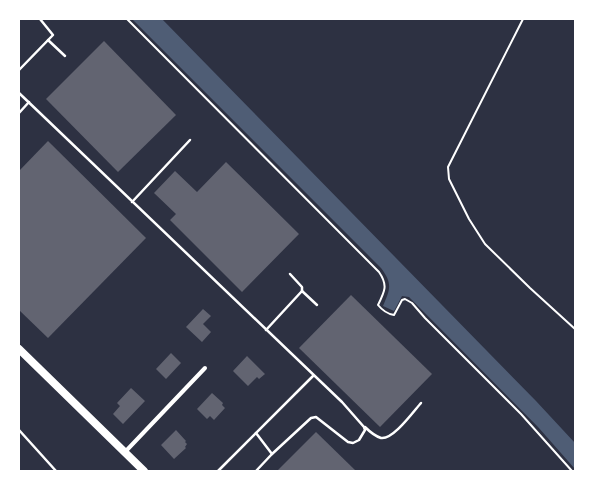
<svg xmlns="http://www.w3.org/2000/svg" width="594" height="490" font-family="Jost,sans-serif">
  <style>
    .water { fill: #4f5d75 }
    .building { fill: #626471 }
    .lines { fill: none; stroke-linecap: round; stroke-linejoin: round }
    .path { stroke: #fff; stroke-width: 2 }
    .service { stroke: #fff; stroke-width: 2.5 }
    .minor { stroke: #fff; stroke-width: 4 }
    .primary { stroke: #fff; stroke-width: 8 }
  </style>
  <rect width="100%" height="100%" fill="#2d3142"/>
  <!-- water -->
  <path class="water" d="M 132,19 L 162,19 L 536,401 L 575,443 L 575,469 L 538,427 L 409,297 L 402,296 L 394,311 L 383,306 C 390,289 393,284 381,268 Z"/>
  <!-- building -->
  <g class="building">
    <path d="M 104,41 L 176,115 L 118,172 L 46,99 Z"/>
    <path d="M 48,141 L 146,238 L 48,338 L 19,310 L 19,171 Z"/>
    <path d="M 226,162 L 299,234 L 242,292 L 170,220 L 176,214 L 154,193 L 175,171 L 197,192 Z"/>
    <path d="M 351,295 L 432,374 L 380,427 L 299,348 Z"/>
    <path d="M 203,309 L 211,316 L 203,324 L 211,332 L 202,342 L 186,327 Z"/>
    <path d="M 171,353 L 181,363 L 166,379 L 156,369 Z"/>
    <path d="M 247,356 L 265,374 L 259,379 L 257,377 L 248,386 L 233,371 Z"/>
    <path d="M 131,388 L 145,401 L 123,424 L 113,414 L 120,406 L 117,403 Z"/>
    <path d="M 212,393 L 223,403 L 222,405 L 225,408 L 214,420 L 210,416 L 207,419 L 197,409 Z"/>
    <path d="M 176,430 L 186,441 L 185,442 L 187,444 L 185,447 L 186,448 L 174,459 L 161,445 Z"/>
    <path d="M 316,432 L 356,471 L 277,471 Z"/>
  </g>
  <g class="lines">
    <!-- path -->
    <g class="path">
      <path d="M 127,19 L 379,272 C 388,285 385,291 378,305 C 382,310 388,314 394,315 L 402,300 L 405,299 L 412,303 L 425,318 L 521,414 L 572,471"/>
      <path d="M 523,19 L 448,167 L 449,179 L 469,219 L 485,244 L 530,288 L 575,329"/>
    </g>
    <!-- service -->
    <g class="service">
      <path d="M 48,40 L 65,56"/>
      <path d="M 19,70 L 53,35 L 40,19"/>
      <path d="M 19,93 L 342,402 L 364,427 L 365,430 L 359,440 L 353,443 L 348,442 L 316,417 L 311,418 L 272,454 L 256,433"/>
      <path d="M 19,113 L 29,102"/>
      <path d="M 132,202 L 190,140"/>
      <path d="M 290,274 L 302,287 L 302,291"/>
      <path d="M 266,330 L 302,291 L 317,305"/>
      <path d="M 365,427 C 369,431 375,436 381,438 C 393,440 413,412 421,403"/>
      <path d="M 19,430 L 56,471"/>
      <path d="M 218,471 L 313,376"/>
      <path d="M 256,471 L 272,454"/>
    </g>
    <!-- minor -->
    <path class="minor" d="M 125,452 L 205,368"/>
    <!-- primary -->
    <path class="primary" d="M 19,349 L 144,471"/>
  </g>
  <!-- border -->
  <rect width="594" height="490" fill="none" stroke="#ffffff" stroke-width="40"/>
</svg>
